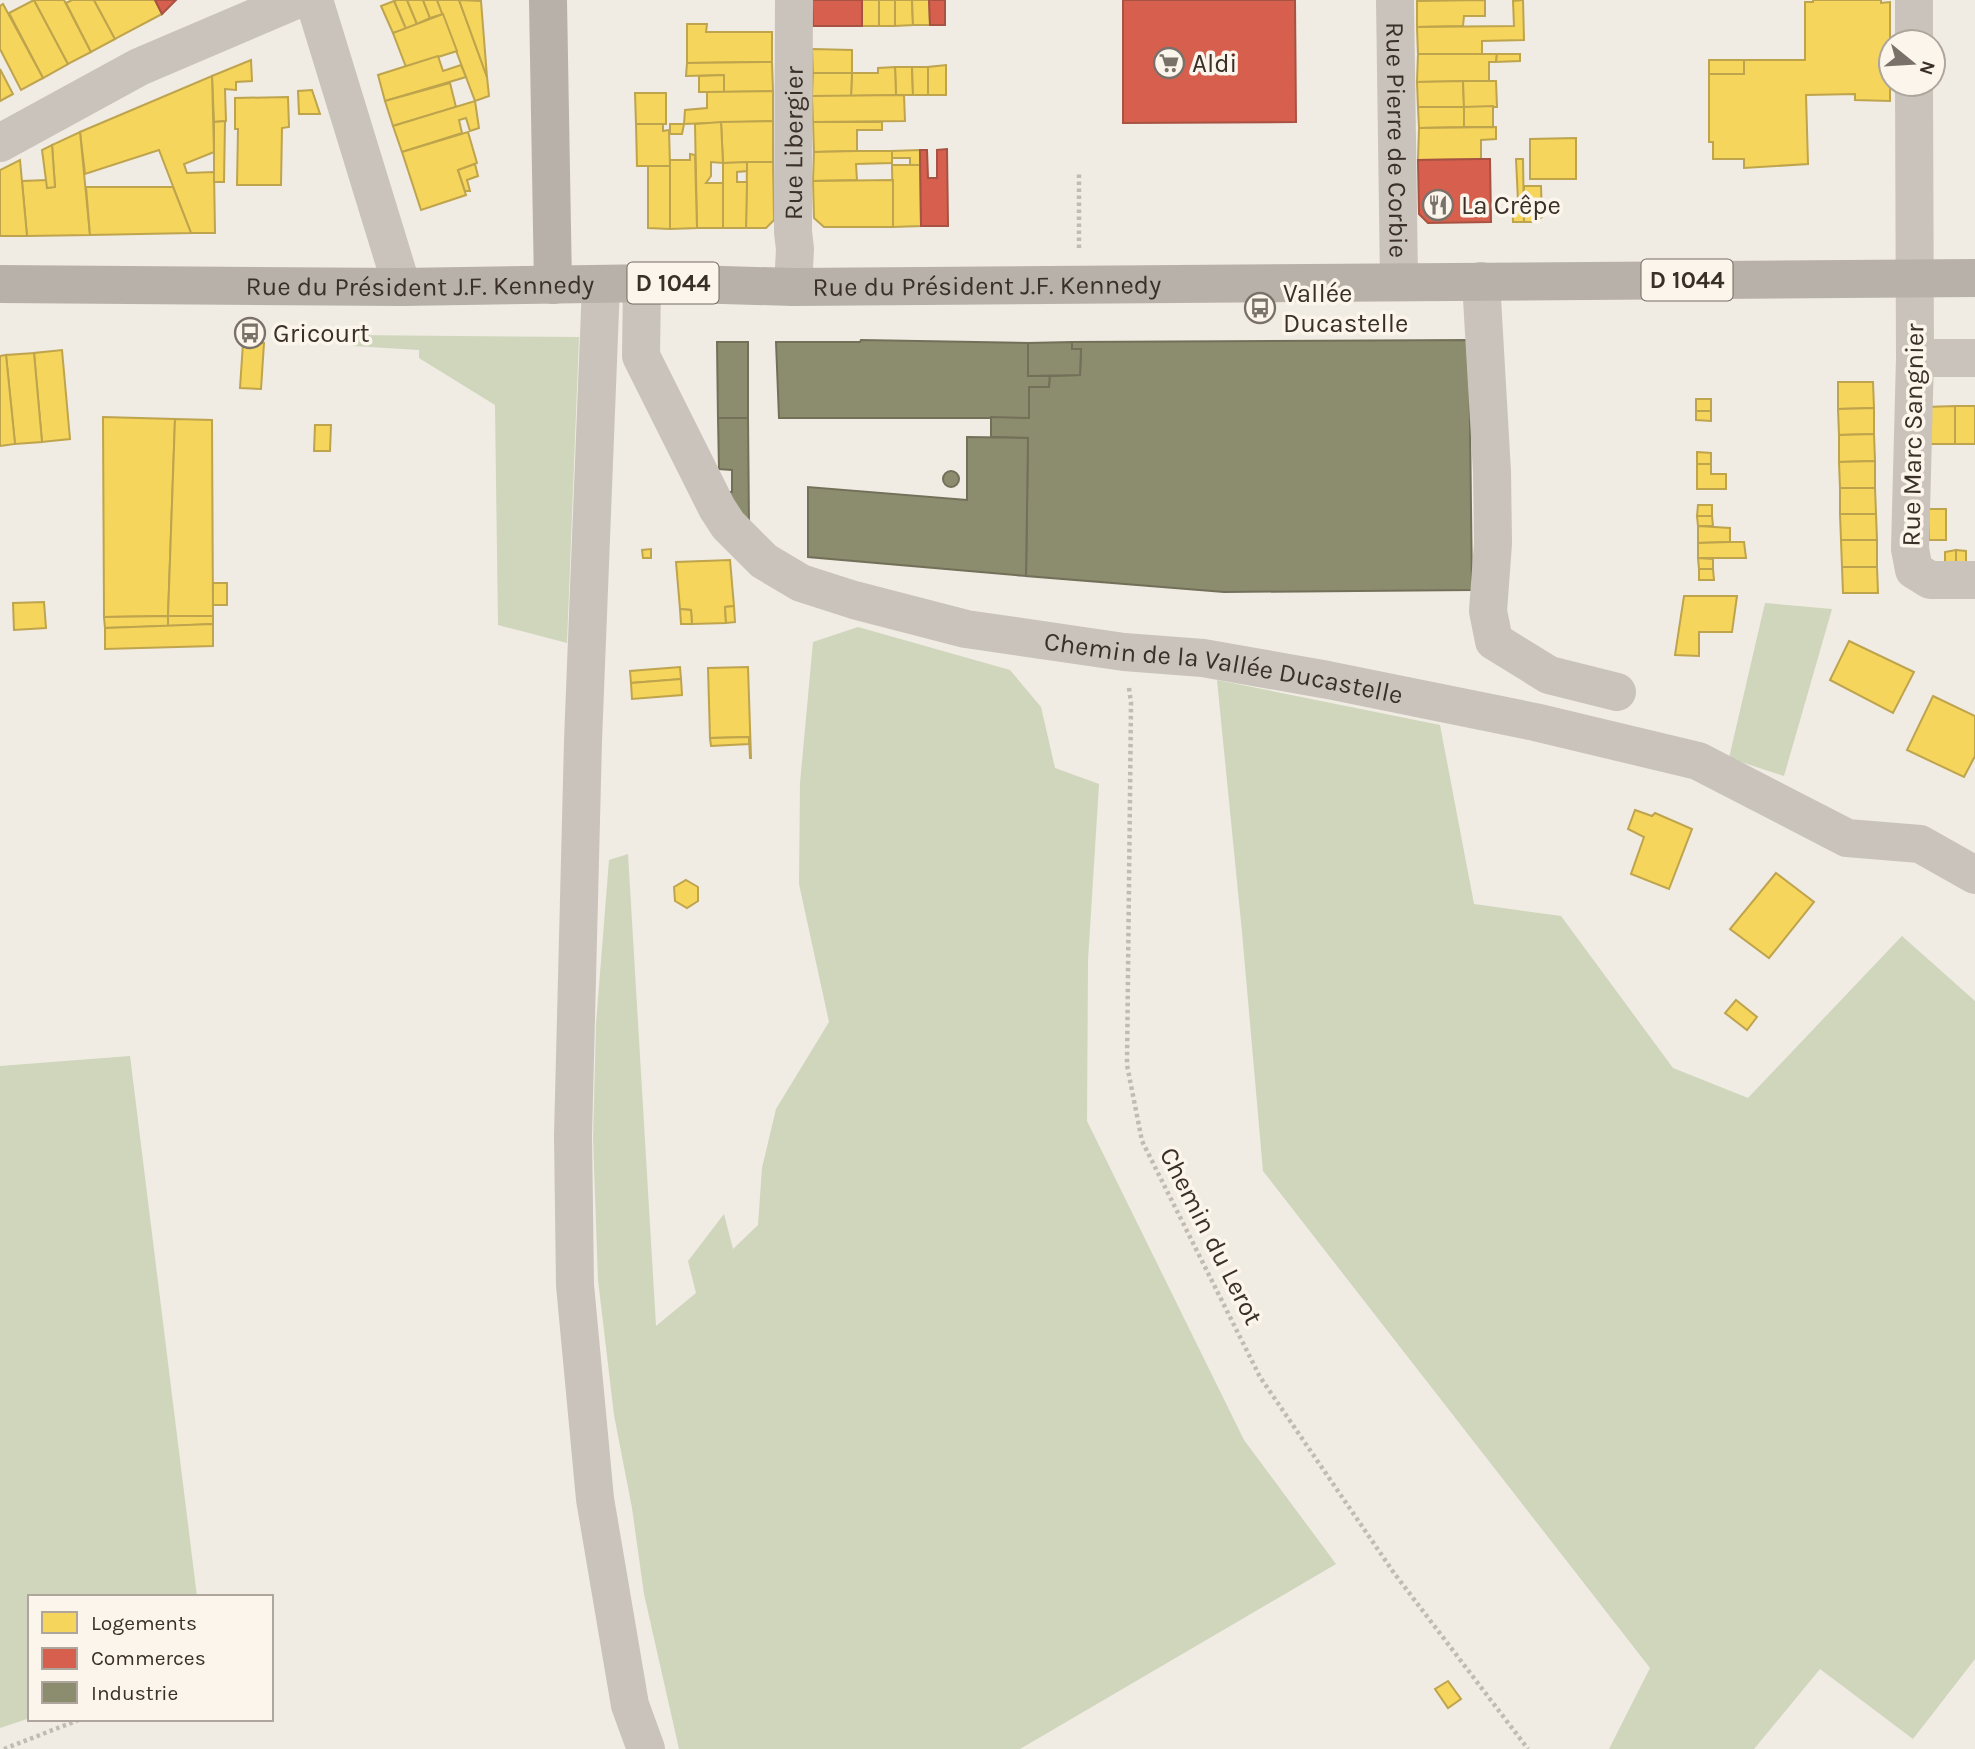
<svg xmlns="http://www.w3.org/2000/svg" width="1975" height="1749" font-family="Karla,sans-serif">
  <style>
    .green { fill: #cfd6bc }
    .homes { fill: #f6d55c; stroke: #bea44d; stroke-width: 2 }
    .shops { fill: #d6604d; stroke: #a75242; stroke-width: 2 }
    .industry { fill: #8c8c6e; stroke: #737059; stroke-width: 2 }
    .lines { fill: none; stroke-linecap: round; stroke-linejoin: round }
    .path { stroke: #c1bbb4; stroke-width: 4.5; stroke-dasharray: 3.5 3.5; stroke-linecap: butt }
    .minor { stroke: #c9c3bb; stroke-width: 38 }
    .major { stroke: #b8b1aa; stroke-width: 38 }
    .labels { text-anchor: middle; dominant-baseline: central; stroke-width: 7; stroke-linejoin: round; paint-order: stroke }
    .shield { fill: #fbf5eb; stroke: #746b63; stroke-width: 2 }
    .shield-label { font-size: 24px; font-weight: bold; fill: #3a3029 }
    .poi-label { font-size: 26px; fill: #3a3029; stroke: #fbf5eb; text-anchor: start }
    .street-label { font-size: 26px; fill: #3a3029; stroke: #fbf5eb }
  </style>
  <rect width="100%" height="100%" fill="#f0ebe3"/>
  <!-- green -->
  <g class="green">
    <path d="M 350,335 L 579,337 L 567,643 L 498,625 L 495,405 L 419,358 L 419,350 L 353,346 Z"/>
    <path d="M 1765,603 L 1832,609 L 1784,776 L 1729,758 Z"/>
    <path d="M 858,627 L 1010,670 L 1041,707 L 1055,768 L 1099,784 L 1088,960 L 1087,1121 L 1244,1440 L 1336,1564 L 1020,1749 L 679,1749 L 644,1594 L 632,1508 L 614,1415 L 598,1280 L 593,1138 L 596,1024 L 609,860 L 628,854 L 656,1326 L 696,1293 L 688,1261 L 724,1214 L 733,1249 L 758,1225 L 762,1168 L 776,1109 L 829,1022 L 799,884 L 800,783 L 813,642 Z"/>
    <path d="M 1217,680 L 1440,725 L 1474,904 L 1561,916 L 1673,1068 L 1748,1098 L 1902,936 L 1975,1001 L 1975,1659 L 1913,1739 L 1820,1669 L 1754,1749 L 1609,1749 L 1650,1668 L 1263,1171 L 1242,932 Z"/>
    <path d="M 130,1056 L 197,1597 L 30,1597 L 30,1718 L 0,1728 L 0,1066 Z"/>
  </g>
  <!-- homes -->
  <g class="homes">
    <path d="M 34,0 L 68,64 L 43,78 L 9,13 Z"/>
    <path d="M 34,0 L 64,0 L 91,52 L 68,64 Z"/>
    <path d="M 72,0 L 94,0 L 115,39 L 91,52 L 66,3 Z"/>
    <path d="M 94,0 L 155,0 L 162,14 L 115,39 Z"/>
    <path d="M 397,0 L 407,0 L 417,24 L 406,29 L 394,1 Z"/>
    <path d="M 407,0 L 423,0 L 430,18 L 417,24 Z"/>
    <path d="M 423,0 L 437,0 L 443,14 L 430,18 Z"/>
    <path d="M 437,0 L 459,0 L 487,77 L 489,96 L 475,101 Z"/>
    <path d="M 459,0 L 481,1 L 487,77 Z"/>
    <rect x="862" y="0" width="17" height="26"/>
    <rect x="879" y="0" width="16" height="26"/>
    <path d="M 895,0 L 912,0 L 913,25 L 895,26 Z"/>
    <path d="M 912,0 L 929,0 L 930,25 L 913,25 Z"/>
    <path d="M 1417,0 L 1461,0 L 1462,1 L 1417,1 Z"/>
    <path d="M 1485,0 L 1485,16 L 1464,16 L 1463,26 L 1417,27 L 1417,1 Z"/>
    <path d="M 1523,0 L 1524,40 L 1482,41 L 1482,54 L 1418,54 L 1417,27 L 1514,26 L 1513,1 Z"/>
    <path d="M 1813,0 L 1881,0 L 1881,3 L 1890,2 L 1890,101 L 1855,100 L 1855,94 L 1806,95 L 1808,164 L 1744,168 L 1744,159 L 1713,159 L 1713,142 L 1709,142 L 1709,74 L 1744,74 L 1744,60 L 1805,60 L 1805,2 L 1813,2 Z"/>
    <path d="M 394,1 L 406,29 L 393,33 L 381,6 Z"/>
    <path d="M 3,4 L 43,78 L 21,90 L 0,49 L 0,6 Z"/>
    <path d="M 443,14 L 457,51 L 406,67 L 393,33 Z"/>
    <path d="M 687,24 L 707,24 L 706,32 L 772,32 L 772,62 L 687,63 Z"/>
    <path d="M 812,49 L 852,50 L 852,73 L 813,73 Z"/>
    <path d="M 1418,54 L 1497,54 L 1496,62 L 1489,62 L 1489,81 L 1417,82 Z"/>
    <path d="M 1497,54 L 1520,54 L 1520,61 L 1496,62 Z"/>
    <path d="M 438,56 L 443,71 L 461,65 L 466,77 L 385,101 L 378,75 Z"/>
    <path d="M 251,60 L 252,81 L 236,82 L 236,90 L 225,89 L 226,121 L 214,122 L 212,76 Z"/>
    <rect x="1709" y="60" width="35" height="14"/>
    <path d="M 772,62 L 773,91 L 724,92 L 724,75 L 686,76 L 687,63 Z"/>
    <path d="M 946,65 L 946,95 L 928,95 L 928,67 Z"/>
    <path d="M 895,67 L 912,67 L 913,95 L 896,95 Z"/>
    <path d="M 895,67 L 896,95 L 851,96 L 852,73 L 878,73 L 878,68 Z"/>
    <path d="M 912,67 L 928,67 L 928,95 L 913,95 Z"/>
    <path d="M 0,69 L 13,94 L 0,101 Z"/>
    <path d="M 813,73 L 852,73 L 851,96 L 812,96 Z"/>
    <path d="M 724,75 L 724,92 L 699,92 L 699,76 Z"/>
    <path d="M 212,76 L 214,152 L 184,164 L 187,173 L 214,172 L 215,233 L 191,233 L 159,150 L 85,174 L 80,132 Z"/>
    <path d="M 1463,81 L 1464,107 L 1418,107 L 1417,82 Z"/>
    <path d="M 1463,81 L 1496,81 L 1497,107 L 1464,107 Z"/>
    <path d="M 450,83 L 456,107 L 393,126 L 385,101 Z"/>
    <path d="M 312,90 L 320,114 L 299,114 L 298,91 Z"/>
    <path d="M 773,91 L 773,121 L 684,124 L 685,110 L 707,108 L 707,92 Z"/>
    <path d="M 635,93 L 666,93 L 666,124 L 636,124 Z"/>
    <path d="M 904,95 L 905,121 L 813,122 L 812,96 Z"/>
    <path d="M 288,97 L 289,127 L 282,128 L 281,185 L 237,185 L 238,129 L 235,129 L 235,98 Z"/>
    <path d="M 475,101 L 479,128 L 470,131 L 466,118 L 459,120 L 462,133 L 402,152 L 393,126 Z"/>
    <path d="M 1493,106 L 1493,127 L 1464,127 L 1464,107 Z"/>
    <path d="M 1418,107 L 1464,107 L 1464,127 L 1419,128 Z"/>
    <path d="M 225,121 L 224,182 L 214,182 L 214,122 Z"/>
    <path d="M 773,121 L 773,162 L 723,163 L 721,122 Z"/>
    <path d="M 721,122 L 723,163 L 711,162 L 711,176 L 706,183 L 723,183 L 723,228 L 697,228 L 695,124 Z"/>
    <path d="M 813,122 L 882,122 L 882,130 L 857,130 L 857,151 L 814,152 Z"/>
    <path d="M 636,124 L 663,124 L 663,131 L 669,130 L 670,166 L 637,166 Z"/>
    <path d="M 670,124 L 684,124 L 682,134 L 670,134 Z"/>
    <path d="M 1496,127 L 1496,139 L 1481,140 L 1481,159 L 1418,160 L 1419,128 Z"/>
    <path d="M 80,132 L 90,235 L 27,236 L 22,181 L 47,180 L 47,188 L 55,187 L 52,145 Z"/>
    <path d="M 468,132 L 477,163 L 458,170 L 466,195 L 421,210 L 402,152 Z"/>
    <path d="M 1576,138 L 1576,179 L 1530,179 L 1530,139 Z"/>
    <path d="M 52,145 L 55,187 L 47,188 L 42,150 Z"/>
    <path d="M 920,150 L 920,165 L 910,165 L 910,158 L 892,158 L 892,151 Z"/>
    <path d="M 857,151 L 892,151 L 892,163 L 856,164 L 857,180 L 813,181 L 814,152 Z"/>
    <path d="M 690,154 L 695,155 L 697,228 L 670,229 L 670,160 L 690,160 Z"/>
    <path d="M 1516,159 L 1523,159 L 1524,222 L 1513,222 L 1512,201 L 1518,201 Z"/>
    <path d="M 20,160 L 27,236 L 0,236 L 0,170 Z"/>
    <path d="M 747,162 L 773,162 L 774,220 L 766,228 L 746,228 Z"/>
    <path d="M 747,162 L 747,171 L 737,172 L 737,182 L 747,182 L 746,228 L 723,228 L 723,163 Z"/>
    <path d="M 475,164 L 478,176 L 467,180 L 470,191 L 465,191 L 458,170 Z"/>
    <path d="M 892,165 L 920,165 L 921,226 L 893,227 Z"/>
    <path d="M 648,166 L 670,166 L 670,229 L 648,228 Z"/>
    <path d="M 893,180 L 893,227 L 824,227 L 814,218 L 813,181 Z"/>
    <path d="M 1524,186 L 1541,186 L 1542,217 L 1535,222 L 1524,222 Z"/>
    <path d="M 86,187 L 173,187 L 191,233 L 90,235 Z"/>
    <path d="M 243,343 L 264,343 L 261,389 L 240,388 Z"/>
    <path d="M 62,350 L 70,439 L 42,442 L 34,353 Z"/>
    <path d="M 34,353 L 42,442 L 15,444 L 6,355 Z"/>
    <path d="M 6,355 L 15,444 L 0,446 L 0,356 Z"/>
    <path d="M 1838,382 L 1873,382 L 1874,408 L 1838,409 Z"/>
    <rect x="1696" y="399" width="15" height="12"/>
    <path d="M 1955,406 L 1955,444 L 1926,444 L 1926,407 Z"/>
    <rect x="1955" y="406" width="20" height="38"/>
    <path d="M 1874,408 L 1874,434 L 1839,435 L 1838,409 Z"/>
    <path d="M 1696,411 L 1711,411 L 1711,421 L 1696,420 Z"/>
    <path d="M 103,417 L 175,419 L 168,616 L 104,617 Z"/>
    <path d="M 175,419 L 212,420 L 213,616 L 168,616 Z"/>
    <path d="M 315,425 L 331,425 L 330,451 L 314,451 Z"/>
    <path d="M 1874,434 L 1875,461 L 1839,462 L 1839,435 Z"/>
    <path d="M 1697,452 L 1711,453 L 1711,464 L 1697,464 Z"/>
    <path d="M 1875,461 L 1875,488 L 1840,488 L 1839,462 Z"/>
    <path d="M 1697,464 L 1711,464 L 1711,474 L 1726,474 L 1726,489 L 1697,489 Z"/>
    <path d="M 1840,488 L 1875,488 L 1876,514 L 1840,514 Z"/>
    <path d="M 1698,505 L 1712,505 L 1712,516 L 1697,516 Z"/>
    <path d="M 1928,509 L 1946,509 L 1946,540 L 1929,540 Z"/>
    <path d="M 1840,514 L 1876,514 L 1877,540 L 1841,540 Z"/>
    <path d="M 1697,516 L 1712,516 L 1713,526 L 1698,526 Z"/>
    <path d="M 1698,526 L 1730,528 L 1730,542 L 1698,543 Z"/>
    <path d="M 1841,540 L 1877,540 L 1877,567 L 1842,567 Z"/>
    <path d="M 1730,542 L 1744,542 L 1746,558 L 1698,558 L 1698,543 Z"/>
    <path d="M 651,549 L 651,558 L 643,558 L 642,550 Z"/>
    <path d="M 1956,550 L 1966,551 L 1966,565 L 1956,565 Z"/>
    <path d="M 1956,550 L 1956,565 L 1945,565 L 1945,552 Z"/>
    <path d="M 1698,558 L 1713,559 L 1713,569 L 1699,569 Z"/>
    <path d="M 730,560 L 734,606 L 725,607 L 726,623 L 692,624 L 691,610 L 680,609 L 676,562 Z"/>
    <path d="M 1842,567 L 1877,567 L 1878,593 L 1843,593 Z"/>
    <path d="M 1699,569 L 1713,569 L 1714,580 L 1699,580 Z"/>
    <rect x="213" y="583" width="14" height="22"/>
    <path d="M 1684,596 L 1737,596 L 1732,632 L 1699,632 L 1699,656 L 1675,655 Z"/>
    <path d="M 44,602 L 46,628 L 14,630 L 13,603 Z"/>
    <path d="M 734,606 L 735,622 L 726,623 L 725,607 Z"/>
    <path d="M 680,609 L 691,610 L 692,624 L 681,624 Z"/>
    <path d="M 168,616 L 168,626 L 105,628 L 104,617 Z"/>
    <path d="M 168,616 L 213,616 L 213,624 L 168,626 Z"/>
    <path d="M 213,624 L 213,646 L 105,649 L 105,628 Z"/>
    <path d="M 1849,641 L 1914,672 L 1893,713 L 1830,680 Z"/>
    <path d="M 680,667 L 681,679 L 631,683 L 630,671 Z"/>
    <path d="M 748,667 L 751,758 L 750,758 L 749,737 L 710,738 L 708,668 Z"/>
    <path d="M 681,679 L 682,695 L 632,699 L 631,683 Z"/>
    <path d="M 1933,696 L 1975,716 L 1975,756 L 1964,777 L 1907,750 Z"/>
    <path d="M 749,737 L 749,744 L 711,746 L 710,738 Z"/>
    <path d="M 1635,810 L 1652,816 L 1655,813 L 1692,829 L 1669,889 L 1631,874 L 1644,837 L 1628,829 Z"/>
    <path d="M 1776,873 L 1814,902 L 1769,958 L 1730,929 Z"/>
    <path d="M 686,880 L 698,887 L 698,901 L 687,908 L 675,901 L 674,887 Z"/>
    <path d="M 1736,1000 L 1757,1017 L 1747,1030 L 1725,1013 Z"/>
    <path d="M 1448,1681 L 1461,1699 L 1448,1708 L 1435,1689 Z"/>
  </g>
  <!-- shops -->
  <g class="shops">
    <path d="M 155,0 L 176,0 L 162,14 Z"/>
    <path d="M 812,0 L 862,0 L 862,26 L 813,26 Z"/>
    <path d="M 929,0 L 945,0 L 945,25 L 930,25 Z"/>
    <path d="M 1123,0 L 1295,0 L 1296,122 L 1123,123 Z"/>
    <path d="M 947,149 L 948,226 L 921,226 L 920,150 L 927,150 L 928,178 L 937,178 L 937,150 Z"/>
    <path d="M 1481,159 L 1490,159 L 1491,222 L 1428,223 L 1419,214 L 1418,160 Z"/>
  </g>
  <!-- industry -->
  <g class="industry">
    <path d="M 861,340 L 1028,343 L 1028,376 L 1050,376 L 1049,387 L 1029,387 L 1029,418 L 779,418 L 776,342 L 860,342 Z"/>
    <path d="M 1469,340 L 1472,590 L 1224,592 L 1026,576 L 1028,438 L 991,437 L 991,417 L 1029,418 L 1029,387 L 1049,387 L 1050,376 L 1080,375 L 1081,349 L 1072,349 L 1072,342 Z"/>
    <path d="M 717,342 L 748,342 L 748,418 L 718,418 Z"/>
    <path d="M 1072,342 L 1072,349 L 1081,349 L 1080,375 L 1028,376 L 1028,343 Z"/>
    <path d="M 718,418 L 748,418 L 749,527 L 724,492 L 732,492 L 732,470 L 719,469 Z"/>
    <path d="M 967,437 L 1028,438 L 1026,576 L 808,557 L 808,487 L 967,500 Z"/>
    <circle cx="951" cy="479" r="8"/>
  </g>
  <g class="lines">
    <!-- path -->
    <g class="path">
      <path d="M 1079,248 L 1079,172"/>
      <path d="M 1129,688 L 1131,703 L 1127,1065 L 1142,1141 L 1260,1377 L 1394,1573 L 1528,1749"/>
      <path d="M 4,1749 L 81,1719"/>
    </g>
    <!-- minor -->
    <g class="minor">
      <path d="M 314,0 L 402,287"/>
      <path id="s1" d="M 1395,0 L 1399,281"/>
      <path d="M 1914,0 L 1914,42"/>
      <path d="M 1914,84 L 1915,358 L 1910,549 L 1914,570 L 1930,580 L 1975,580"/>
      <path d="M 0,143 L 139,67 L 296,0"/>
      <path d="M 1481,281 L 1492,472 L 1493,543 L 1488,611 L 1494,641 L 1549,675 L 1617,692"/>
      <path id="s2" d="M 642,283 L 641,356 L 717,508 L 728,525 L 764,561 L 801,583 L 854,600 L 966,629 L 1124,652 L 1203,658 L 1328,680 L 1535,722 L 1698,761 L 1847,838 L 1920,844 L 1975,875"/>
      <path d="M 601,285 L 583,741 L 573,1136 L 575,1285 L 595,1499 L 630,1705 L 646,1749"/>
      <path id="s3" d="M 793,287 L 795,249 L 793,232 L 794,0"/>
      <path d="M 1915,358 L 1975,358"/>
    </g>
    <!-- major -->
    <g class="major">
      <path d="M 548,0 L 553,285"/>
      <path id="s4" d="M 0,284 L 402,287 L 657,283 L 793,287 L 1975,278"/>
    </g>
  </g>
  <!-- icons -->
  <defs>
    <g id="supermarket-ring" transform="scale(1.575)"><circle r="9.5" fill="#fbf5eb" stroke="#7a716a" stroke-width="1.5"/><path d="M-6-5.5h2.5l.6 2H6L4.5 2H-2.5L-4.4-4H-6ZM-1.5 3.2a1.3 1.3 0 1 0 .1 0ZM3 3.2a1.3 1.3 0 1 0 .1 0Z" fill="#7a716a"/></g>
    <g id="restaurant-ring" transform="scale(1.575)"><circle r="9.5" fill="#fbf5eb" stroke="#7a716a" stroke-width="1.5"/><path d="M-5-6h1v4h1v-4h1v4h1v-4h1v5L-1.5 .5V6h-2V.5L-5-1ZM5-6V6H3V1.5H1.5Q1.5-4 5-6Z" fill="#7a716a"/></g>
    <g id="bus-ring" transform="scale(1.575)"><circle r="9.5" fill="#fbf5eb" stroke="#7a716a" stroke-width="1.5"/><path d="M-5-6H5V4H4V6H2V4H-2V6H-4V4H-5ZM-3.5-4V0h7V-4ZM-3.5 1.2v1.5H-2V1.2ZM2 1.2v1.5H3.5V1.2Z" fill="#7a716a"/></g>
  </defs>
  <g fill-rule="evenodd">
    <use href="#supermarket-ring" x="1169" y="63"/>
    <use href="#restaurant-ring" x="1438" y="205"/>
    <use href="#bus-ring" x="1260" y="308"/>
    <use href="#bus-ring" x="250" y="333"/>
  </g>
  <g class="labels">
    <!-- shield labels -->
    <g class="shield">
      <rect x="1641.5" y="259.5" width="91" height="41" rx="5"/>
      <rect x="627.5" y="262.5" width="91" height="41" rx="5"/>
    </g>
    <g class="shield-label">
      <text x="1687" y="280">D 1044</text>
      <text x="673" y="283">D 1044</text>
    </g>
    <!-- poi labels -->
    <g class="poi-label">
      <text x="1192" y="63">Aldi</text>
      <text x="1461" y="205">La Crêpe</text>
      <text x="1283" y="293">Vallée<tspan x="1283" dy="30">Ducastelle</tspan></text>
      <text x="273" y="333">Gricourt</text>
    </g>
    <!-- street labels -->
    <g class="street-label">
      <text stroke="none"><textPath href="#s1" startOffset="140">Rue Pierre de Corbie</textPath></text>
      <text stroke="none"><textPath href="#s3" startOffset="144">Rue Libergier</textPath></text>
      <text stroke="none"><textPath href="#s4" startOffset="420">Rue du Président J.F. Kennedy</textPath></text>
      <text stroke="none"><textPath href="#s4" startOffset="987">Rue du Président J.F. Kennedy</textPath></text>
      <text transform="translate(1913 435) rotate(-89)">Rue Marc Sangnier</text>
      <text stroke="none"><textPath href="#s2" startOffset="789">Chemin de la Vallée Ducastelle</textPath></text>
      <text transform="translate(1211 1236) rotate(63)">Chemin du Lerot</text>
    </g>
  </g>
  <!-- legend -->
  <rect x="28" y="1595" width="245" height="126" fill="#fbf5eb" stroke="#aea69d" stroke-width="2"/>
  <rect x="42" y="1612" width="35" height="21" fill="#f6d55c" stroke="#aea69d" stroke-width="2"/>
  <text x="91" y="1630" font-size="21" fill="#3a3029">Logements</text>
  <rect x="42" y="1648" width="35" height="21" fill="#d6604d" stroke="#aea69d" stroke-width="2"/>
  <text x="91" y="1665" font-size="21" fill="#3a3029">Commerces</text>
  <rect x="42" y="1682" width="35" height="21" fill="#8c8c6e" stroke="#aea69d" stroke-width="2"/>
  <text x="91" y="1700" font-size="21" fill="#3a3029">Industrie</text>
  <!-- north arrow -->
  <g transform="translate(1912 63) rotate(108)"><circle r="33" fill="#fbf5eb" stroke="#aea69d" stroke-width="2"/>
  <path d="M0-5L12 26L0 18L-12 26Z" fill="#7a716a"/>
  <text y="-10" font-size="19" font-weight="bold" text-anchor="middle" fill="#3a3029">N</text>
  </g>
</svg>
